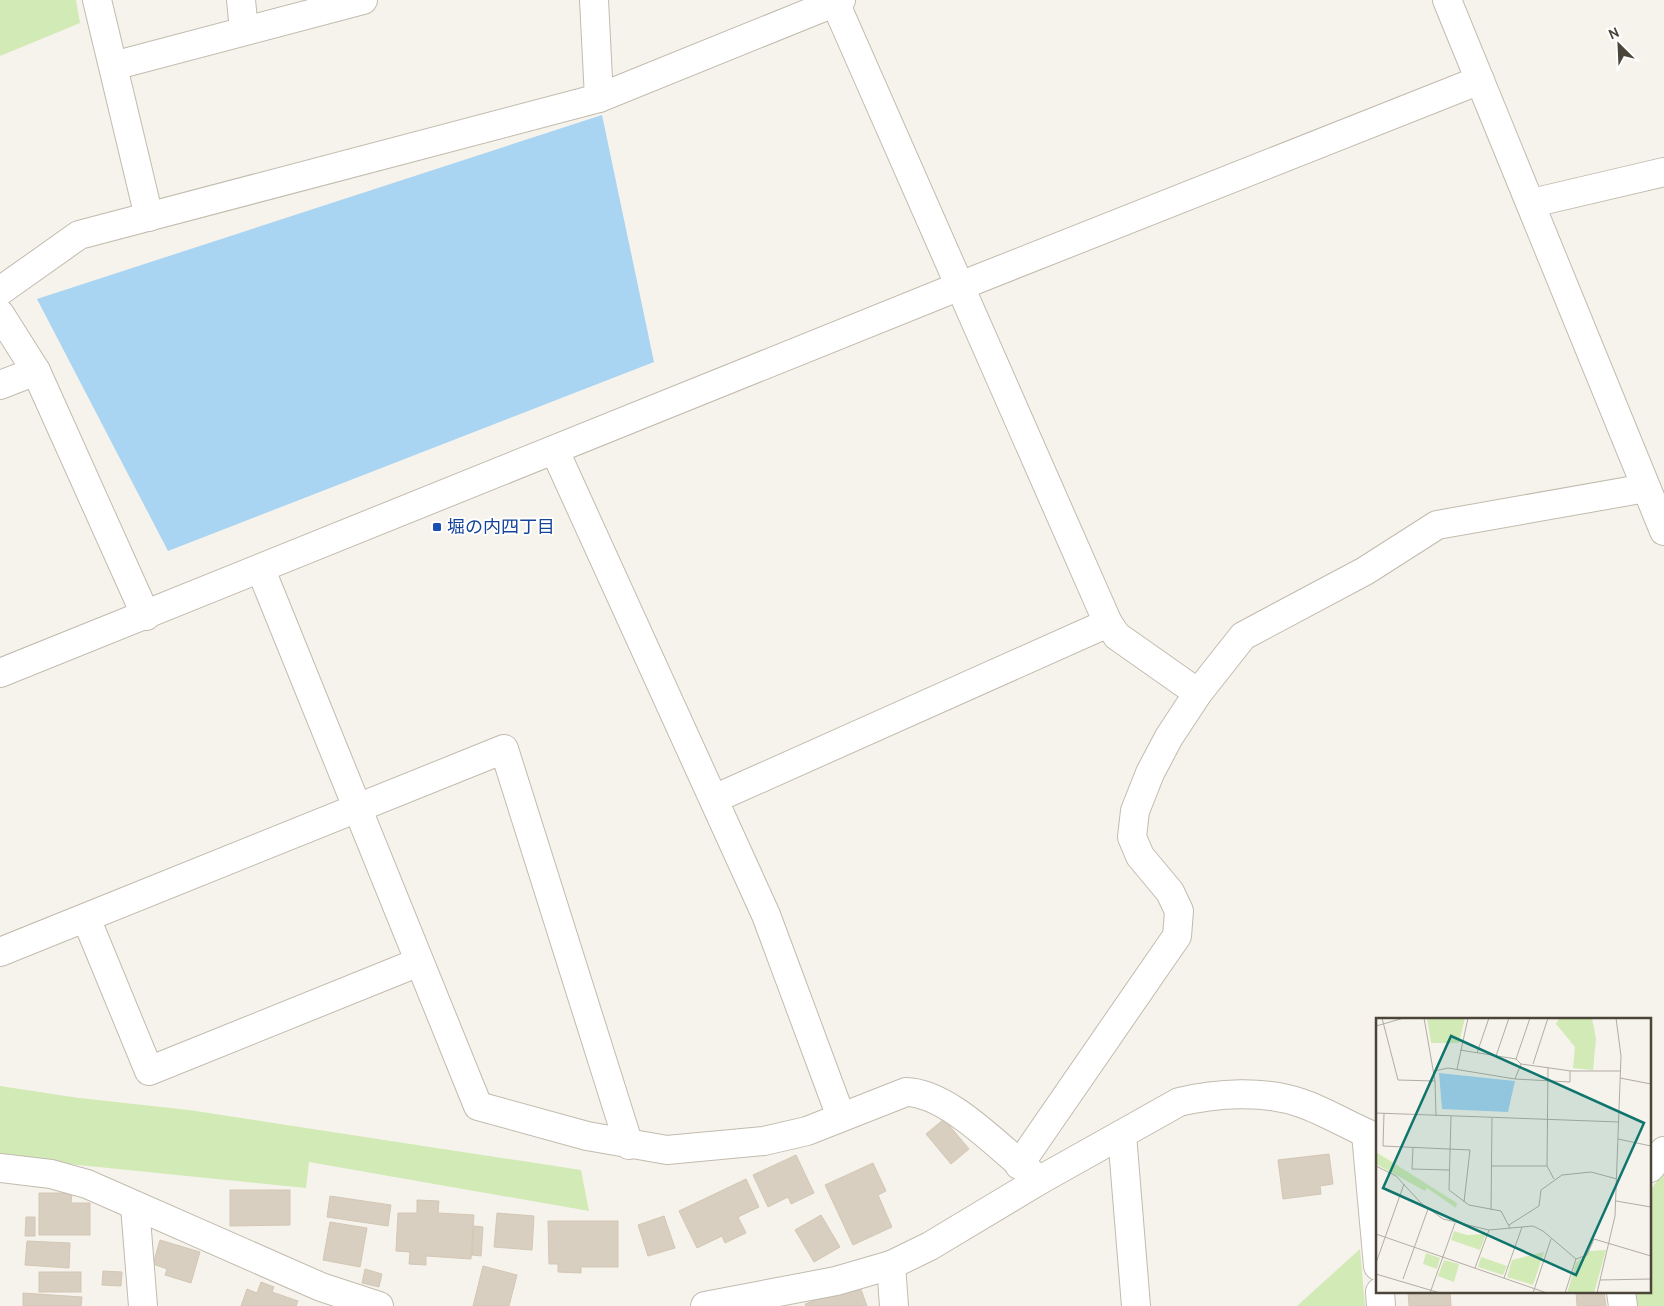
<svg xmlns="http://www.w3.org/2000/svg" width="1664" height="1306" font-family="Cabin,'Noto Sans JP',sans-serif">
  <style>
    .green { fill: #d2eab5 }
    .water { fill: #a9d4f2 }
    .building { fill: #d8cfc1; stroke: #d3c7b4 }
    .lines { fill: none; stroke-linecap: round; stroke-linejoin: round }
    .minor-casing { stroke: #c2bbae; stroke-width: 30 }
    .tertiary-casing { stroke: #c2bbae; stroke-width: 30 }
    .minor { stroke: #fff; stroke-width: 28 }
    .tertiary { stroke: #fff; stroke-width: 28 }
    .transit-dot { fill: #1a4fb4; stroke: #fff; stroke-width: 2 }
    .labels { text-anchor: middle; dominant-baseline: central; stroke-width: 4; stroke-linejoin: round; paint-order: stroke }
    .transit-label { font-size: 18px; fill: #164399; stroke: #fff; text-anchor: start }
    .inset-road { fill: none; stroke: #b2ada4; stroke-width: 1 }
    .view { fill: #0f766e; fill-opacity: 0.15; stroke: #0f766e; stroke-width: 2.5 }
    .inset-edge { fill: none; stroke: #4b4439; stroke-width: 2.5 }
  </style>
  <rect width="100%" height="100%" fill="#f6f3ec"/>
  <!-- green -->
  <g class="green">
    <path d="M 0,0 L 76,0 L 80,23 L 0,56 Z"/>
    <path d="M 0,1086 L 79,1098 L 189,1110 L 581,1170 L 589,1211 L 309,1162 L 306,1188 L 0,1157 Z"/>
    <path d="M 1664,1171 L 1664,1306 L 1635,1306 L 1634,1292 L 1650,1292 L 1650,1191 Z"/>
    <path d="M 1360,1249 L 1365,1306 L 1297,1306 Z"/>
  </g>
  <!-- water -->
  <path class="water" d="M 602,115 L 654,362 L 168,551 L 37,299 Z"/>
  <!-- building -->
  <g class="building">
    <path d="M 944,1119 L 969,1149 L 951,1164 L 926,1134 Z"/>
    <path d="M 1329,1154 L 1333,1184 L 1320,1186 L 1321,1194 L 1283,1199 L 1278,1160 Z"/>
    <path d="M 796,1155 L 814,1193 L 791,1204 L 788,1197 L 768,1207 L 753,1175 Z"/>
    <path d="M 873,1163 L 886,1191 L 878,1195 L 892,1227 L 853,1245 L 825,1185 Z"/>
    <path d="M 746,1179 L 759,1207 L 738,1217 L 746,1233 L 725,1243 L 722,1236 L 697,1248 L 679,1211 Z"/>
    <path d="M 230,1190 L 290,1190 L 290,1225 L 230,1226 Z"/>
    <path d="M 39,1193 L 72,1193 L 71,1203 L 90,1203 L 90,1235 L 39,1235 Z"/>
    <path d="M 330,1196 L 391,1205 L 388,1226 L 327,1217 Z"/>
    <path d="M 417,1200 L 439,1201 L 438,1213 L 474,1215 L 471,1259 L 426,1256 L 426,1265 L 409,1264 L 410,1252 L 396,1251 L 398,1213 L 417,1213 Z"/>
    <path d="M 497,1213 L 534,1216 L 532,1250 L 494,1247 Z"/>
    <path d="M 821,1215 L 840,1247 L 814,1262 L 795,1230 Z"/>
    <path d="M 664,1216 L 675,1248 L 648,1256 L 638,1225 Z"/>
    <path d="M 26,1217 L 35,1217 L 35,1236 L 25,1236 Z"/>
    <path d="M 548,1221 L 618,1221 L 618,1267 L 581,1267 L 581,1273 L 558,1272 L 558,1264 L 549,1264 Z"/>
    <path d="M 330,1222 L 367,1228 L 360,1267 L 323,1260 Z"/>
    <path d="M 474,1226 L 483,1227 L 481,1256 L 472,1255 Z"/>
    <path d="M 160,1240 L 200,1252 L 191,1283 L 165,1275 L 167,1269 L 153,1264 Z"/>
    <path d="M 27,1241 L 70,1243 L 69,1268 L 25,1265 Z"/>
    <path d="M 483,1266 L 517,1275 L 509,1306 L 473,1306 Z"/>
    <path d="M 365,1269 L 382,1274 L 379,1287 L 362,1283 Z"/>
    <path d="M 103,1271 L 122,1272 L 121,1286 L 102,1285 Z"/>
    <rect x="39" y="1272" width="42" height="20"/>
    <path d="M 261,1282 L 274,1287 L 272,1292 L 298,1301 L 296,1306 L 241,1306 L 247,1289 L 257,1293 Z"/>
    <path d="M 859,1284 L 867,1306 L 806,1306 L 805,1304 Z"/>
    <path d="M 1408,1292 L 1450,1292 L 1451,1306 L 1409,1306 Z"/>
    <path d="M 1576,1292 L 1604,1292 L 1606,1306 L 1577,1306 Z"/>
    <path d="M 23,1293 L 82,1297 L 81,1306 L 23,1306 Z"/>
  </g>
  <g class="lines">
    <!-- minor casing -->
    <g class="minor-casing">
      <g id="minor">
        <path d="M 97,0 L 149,217"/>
        <path d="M 241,0 L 244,30"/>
        <path d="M 834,0 L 1108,623 L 1117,636 L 1198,693"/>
        <path d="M 113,66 L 363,0"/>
        <path d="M 599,98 L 841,0"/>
        <path d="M 1532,203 L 1664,172"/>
        <path d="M 0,291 L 79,235 L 599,98 L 594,0"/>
        <path d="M 555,451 L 766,915 L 841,1117"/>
        <path d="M 261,570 L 478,1106 L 587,1136 L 667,1150 L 764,1141 L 807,1131 L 906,1092 C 951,1093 1003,1153 1040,1180"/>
        <path d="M 714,799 L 1108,623"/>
        <path d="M 86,918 L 149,1071 L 419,962"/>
        <path d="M 0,952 L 504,749 L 629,1145"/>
        <path d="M 1366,1134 L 1378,1266"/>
        <path d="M 1122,1135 L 1136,1306"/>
        <path d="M 1019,1165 L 1177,936 L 1179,911 L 1170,892 L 1140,856 L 1132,837 L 1135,811 L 1150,773 L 1169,737 L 1198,693 L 1243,636 L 1365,571 L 1437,525 L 1646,488"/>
        <path d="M 0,1168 L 51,1174 L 87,1184 L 321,1287 L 379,1306"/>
        <path d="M 1650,1168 L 1664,1151"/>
        <path d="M 135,1206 L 143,1306"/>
        <path d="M 891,1265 L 894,1306"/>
        <path d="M 1380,1292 L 1381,1306"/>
        <path d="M 1621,1292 L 1623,1306"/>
        <path d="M 705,1306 L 836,1281 L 891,1265 L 930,1246 L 1040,1180 L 1179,1102 C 1217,1093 1264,1090 1301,1103 C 1327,1112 1352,1128 1378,1138"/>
      </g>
    </g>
    <!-- tertiary casing -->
    <g class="tertiary-casing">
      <g id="tertiary">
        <path d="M 1447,0 L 1664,531"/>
        <path d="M 0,314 L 36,371 L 146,616"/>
        <path d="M 0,385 L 36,371"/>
        <path d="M 0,673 L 960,286 L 1480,80"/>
      </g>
    </g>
    <!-- minor -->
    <use href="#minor" class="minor"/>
    <!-- tertiary -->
    <use href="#tertiary" class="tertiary"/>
  </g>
  <!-- markers -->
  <rect class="transit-dot" x="432" y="522" width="10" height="10" rx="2.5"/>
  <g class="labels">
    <!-- transit labels -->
    <g class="transit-label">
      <text x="447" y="527">堀の内四丁目</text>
    </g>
  </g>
  <!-- overview -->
  <g transform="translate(1376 1018)">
    <rect width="275" height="275" fill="#f6f3ec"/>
    <path d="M 51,0 L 89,0 L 83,25 L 55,25 ZM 183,0 L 216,0 L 220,21 L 217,52 L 197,50 L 199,29 L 180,6 ZM 0,134 L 81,185 L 80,190 L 51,170 L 49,173 L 0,146 ZM 78,213 L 91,217 L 110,216 L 104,232 L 75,222 ZM 230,232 L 218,275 L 191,275 L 200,245 L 214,233 ZM 168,234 L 157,267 L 131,259 L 136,242 ZM 50,235 L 64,240 L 61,251 L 47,246 ZM 105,239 L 131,248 L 127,257 L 102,249 ZM 68,242 L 83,246 L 78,264 L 62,258 Z" fill="#d2eab5"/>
    <path d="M 63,55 L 139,63 L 132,94 L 66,91 Z" fill="#a9d4f2"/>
    <path class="inset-road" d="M 6,0 L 22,62 L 59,63M 48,0 L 59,63 L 60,98M 0,8 L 28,0M 84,32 L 140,41 L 145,46 L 195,53 L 244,53M 101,35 L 113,0M 120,38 L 133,0M 140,41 L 154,0M 157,46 L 172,0M 172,49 L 171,148 L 178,161M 81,51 L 92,0M 58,53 L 72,50 L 139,61 L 145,46M 244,60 L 275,66M 139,61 L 194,64 L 194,53M 0,95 L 243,104M 8,95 L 7,128 L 94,132 L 88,184M 75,98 L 73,172 L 93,187 L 125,193 L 134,210M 242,121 L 275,128M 37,130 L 36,151 L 73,152M 0,148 L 20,158 L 45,185 L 67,201 L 113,212 L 157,208 L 167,213 L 200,241 L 211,237 L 218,221 L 275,238M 116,148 L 171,148M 240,183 L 275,189M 115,192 L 116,100M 133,207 L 163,188 L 165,172 L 186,157 L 215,154 L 241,161M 0,216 L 171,275M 0,245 L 28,166M 99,250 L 113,212M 0,256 L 64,275M 128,260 L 146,209M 27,261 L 52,191M 224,262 L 275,261M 54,275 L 79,205M 157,275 L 175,221M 189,275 L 200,241M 221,275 L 239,198 L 245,38 L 240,0"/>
    <path class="view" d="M 75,18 L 268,105 L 200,257 L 7,170 Z"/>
    <rect width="275" height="275" class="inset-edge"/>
  </g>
  <!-- north arrow -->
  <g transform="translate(1619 45) rotate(336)" stroke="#ffffff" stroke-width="4" paint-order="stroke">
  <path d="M0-4L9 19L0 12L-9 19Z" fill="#4b4439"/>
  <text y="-8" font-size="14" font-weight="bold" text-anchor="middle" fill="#4b4439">N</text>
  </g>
</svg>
